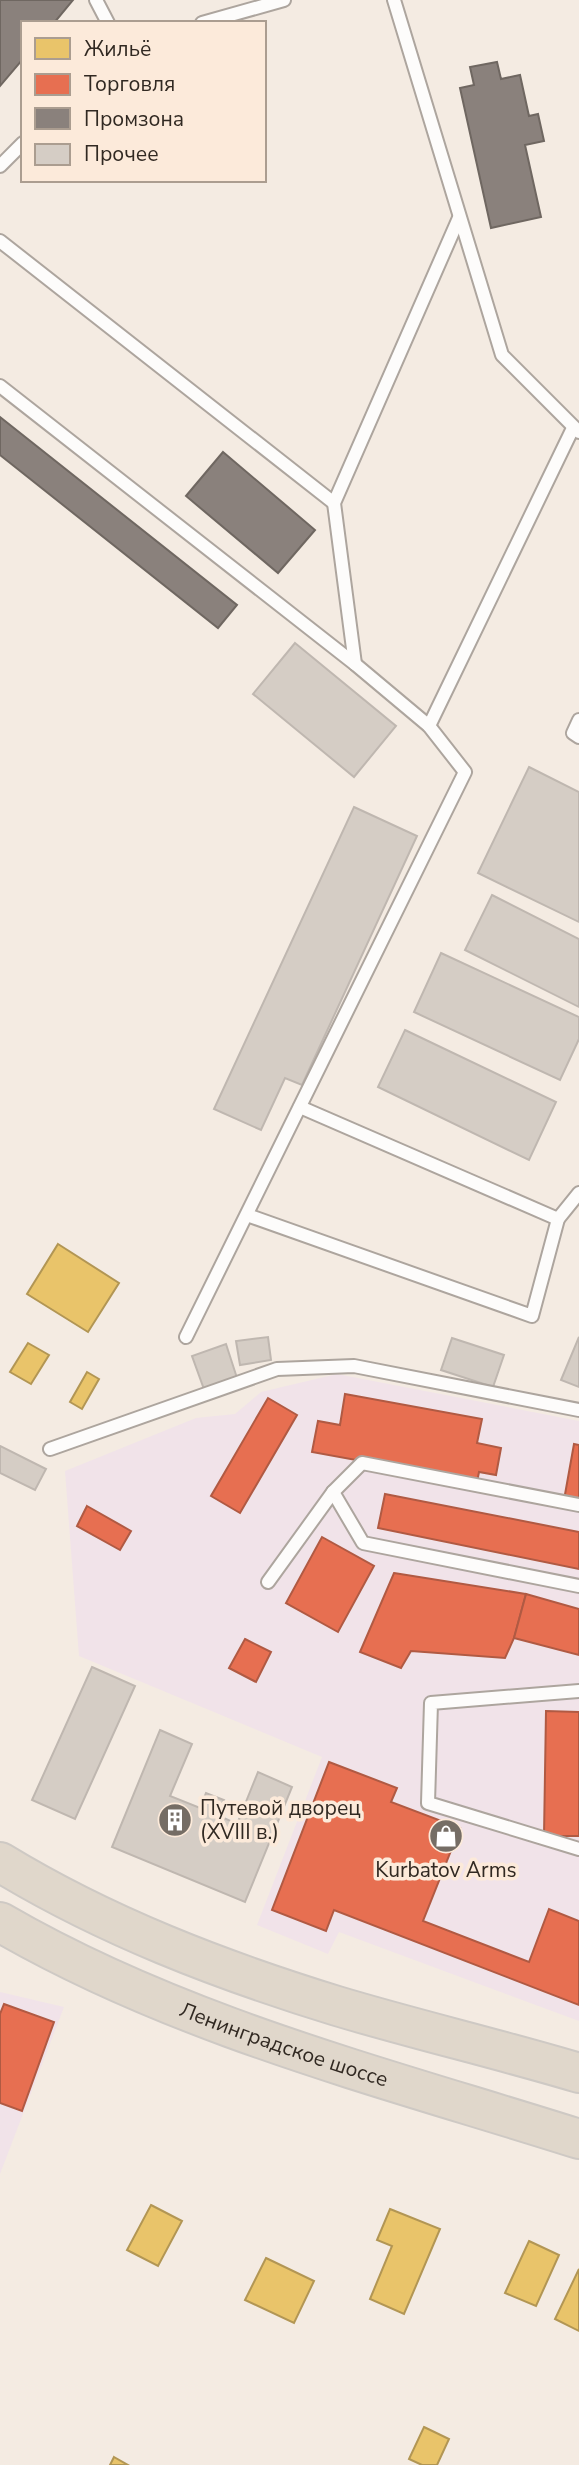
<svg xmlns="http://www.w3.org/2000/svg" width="579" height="2465" font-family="'Nunito Sans',sans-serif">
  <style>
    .commercial { fill: #f1e3e9 }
    .homes { fill: #e9c46a; stroke: #b29654; stroke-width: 2 }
    .shops { fill: #e76f51; stroke: #b05a43; stroke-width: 2 }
    .industry { fill: #8a817c; stroke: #6f6761; stroke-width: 2 }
    .building { fill: #d5cdc5; stroke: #bfb7b0; stroke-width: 2 }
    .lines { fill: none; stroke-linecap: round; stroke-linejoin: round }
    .lane-casing { stroke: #ada59e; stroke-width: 16 }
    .highway-casing { stroke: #cec9c4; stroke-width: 42 }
    .lane { stroke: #fdfcfb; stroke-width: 12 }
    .highway { stroke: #e0d7cb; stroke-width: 38 }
    .labels { text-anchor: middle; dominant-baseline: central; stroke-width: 7; stroke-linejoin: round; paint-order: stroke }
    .poi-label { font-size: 21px; fill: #312922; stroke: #fceada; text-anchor: start }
    .street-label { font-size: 21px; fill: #312922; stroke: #fceada }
  </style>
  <rect width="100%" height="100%" fill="#f4ebe2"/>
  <!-- commercial -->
  <g class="commercial">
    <path d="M 337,1374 L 579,1421 L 579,2021 L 339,1932 L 328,1954 L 257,1925 L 322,1757 L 79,1656 L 65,1471 L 196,1418 L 235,1414 L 261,1392 Z"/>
    <path d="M 0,1992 L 64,2007 L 0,2174 Z"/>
  </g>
  <!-- homes -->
  <g class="homes">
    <path d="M 58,1244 L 119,1283 L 88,1332 L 27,1294 Z"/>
    <path d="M 28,1343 L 49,1355 L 31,1384 L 10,1372 Z"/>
    <path d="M 87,1372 L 99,1379 L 82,1409 L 70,1402 Z"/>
    <path d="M 151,2205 L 182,2221 L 158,2266 L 127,2250 Z"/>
    <path d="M 390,2209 L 440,2229 L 404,2314 L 370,2299 L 392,2246 L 377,2240 Z"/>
    <path d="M 529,2241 L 559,2255 L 536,2306 L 505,2293 Z"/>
    <path d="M 266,2258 L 314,2281 L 294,2323 L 245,2300 Z"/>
    <path d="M 579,2269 L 579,2331 L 555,2319 Z"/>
    <path d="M 424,2427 L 449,2439 L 437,2465 L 422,2465 L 409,2459 Z"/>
    <path d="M 114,2457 L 128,2465 L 110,2465 Z"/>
  </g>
  <!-- shops -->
  <g class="shops">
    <path d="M 345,1394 L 482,1419 L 477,1443 L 501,1448 L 496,1475 L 479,1472 L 477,1482 L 312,1452 L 318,1421 L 340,1425 Z"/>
    <path d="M 268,1398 L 297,1415 L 240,1513 L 211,1496 Z"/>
    <path d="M 574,1444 L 579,1445 L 579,1503 L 564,1500 Z"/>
    <path d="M 385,1494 L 579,1532 L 579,1569 L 378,1528 Z"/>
    <path d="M 87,1506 L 131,1531 L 120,1550 L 77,1526 Z"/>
    <path d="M 322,1537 L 374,1566 L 338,1632 L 286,1603 Z"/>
    <path d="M 394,1573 L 526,1594 L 514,1638 L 505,1658 L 411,1651 L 401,1668 L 360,1652 Z"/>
    <path d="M 526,1594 L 579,1609 L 579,1655 L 514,1638 Z"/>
    <path d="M 245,1639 L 271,1652 L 256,1682 L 229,1668 Z"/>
    <path d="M 546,1711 L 579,1712 L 579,1836 L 544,1836 Z"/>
    <path d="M 329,1762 L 397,1788 L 391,1802 L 460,1828 L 423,1921 L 529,1962 L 549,1909 L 579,1921 L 579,2005 L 334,1910 L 326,1931 L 272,1910 Z"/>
    <path d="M 4,2004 L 54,2022 L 22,2111 L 0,2103 L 0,2014 Z"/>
  </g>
  <!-- industry -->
  <g class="industry">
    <path d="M 0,0 L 73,0 L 54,23 L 23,23 L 23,59 L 0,86 Z"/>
    <path d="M 497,62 L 501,79 L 520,75 L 529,116 L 538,114 L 544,141 L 525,145 L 541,217 L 491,228 L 460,88 L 474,85 L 470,67 Z"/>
    <path d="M 0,417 L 237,605 L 218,628 L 0,455 Z"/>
    <path d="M 223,452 L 315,530 L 278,573 L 186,496 Z"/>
  </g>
  <!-- building -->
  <g class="building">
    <path d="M 295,643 L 396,726 L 354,777 L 253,694 Z"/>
    <path d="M 529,767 L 579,792 L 579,922 L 478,873 Z"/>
    <path d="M 354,807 L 417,836 L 302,1085 L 285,1078 L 261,1130 L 214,1109 Z"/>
    <path d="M 492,895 L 579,939 L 579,1007 L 465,950 Z"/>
    <path d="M 441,953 L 579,1017 L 579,1039 L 560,1080 L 414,1012 Z"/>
    <path d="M 405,1030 L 556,1102 L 529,1160 L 378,1087 Z"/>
    <path d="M 268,1337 L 271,1360 L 240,1365 L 236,1341 Z"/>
    <path d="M 579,1337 L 579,1387 L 561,1380 Z"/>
    <path d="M 452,1338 L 504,1355 L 493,1387 L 441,1370 Z"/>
    <path d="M 226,1344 L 238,1381 L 205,1392 L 192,1356 Z"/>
    <path d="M 0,1446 L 46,1469 L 35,1490 L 0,1473 Z"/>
    <path d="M 92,1667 L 135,1686 L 75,1819 L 32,1800 Z"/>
    <path d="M 160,1730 L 192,1744 L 170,1796 L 200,1808 L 206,1793 L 224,1800 L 217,1815 L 237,1824 L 258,1772 L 292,1787 L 245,1902 L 112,1847 Z"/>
  </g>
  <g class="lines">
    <!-- lane casing -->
    <g class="lane-casing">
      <g id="lane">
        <path d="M 96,0 L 108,23"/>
        <path d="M 394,0 L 502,355 L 579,432"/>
        <path d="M 202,23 L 284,0"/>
        <path d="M 0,166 L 23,143"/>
        <path d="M 0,241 L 334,503"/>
        <path d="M 0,386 L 355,664 L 429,726 L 465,772 L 186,1337"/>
        <path d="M 355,664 L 334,503 L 459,218"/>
        <path d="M 579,720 L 573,733 L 579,737"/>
        <path d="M 429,726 L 573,428"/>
        <path d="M 300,1107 L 558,1219"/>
        <path d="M 247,1215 L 532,1316 L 558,1219 L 579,1193"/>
        <path d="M 50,1449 L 277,1369 L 354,1366 L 579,1410"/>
        <path d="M 333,1492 L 363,1543 L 579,1586"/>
        <path d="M 268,1582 L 333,1492 L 362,1463 L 579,1505"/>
        <path d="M 579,1691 L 431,1703 L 428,1803 L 579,1849"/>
      </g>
    </g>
    <!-- highway casing -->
    <g class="highway-casing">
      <g id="highway">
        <path d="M 0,1862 C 105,1926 220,1970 337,2006 C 417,2030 499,2049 579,2073"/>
        <path id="s1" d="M 0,1922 C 179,2026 383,2077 579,2139"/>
      </g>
    </g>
    <!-- lane -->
    <use href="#lane" class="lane"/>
    <!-- highway -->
    <use href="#highway" class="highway"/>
  </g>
  <!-- icons -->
  <defs>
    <g id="building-disc" transform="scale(1.75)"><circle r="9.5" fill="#756d65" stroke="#fceada"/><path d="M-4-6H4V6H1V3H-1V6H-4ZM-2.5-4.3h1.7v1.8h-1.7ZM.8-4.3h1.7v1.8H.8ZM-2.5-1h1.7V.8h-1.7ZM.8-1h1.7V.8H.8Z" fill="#fff"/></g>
    <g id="shop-disc" transform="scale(1.75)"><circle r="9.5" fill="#756d65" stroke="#fceada"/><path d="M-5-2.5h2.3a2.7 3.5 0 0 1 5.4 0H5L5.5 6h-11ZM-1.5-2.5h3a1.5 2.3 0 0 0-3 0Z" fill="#fff"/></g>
  </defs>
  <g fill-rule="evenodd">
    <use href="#building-disc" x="175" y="1820"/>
    <use href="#shop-disc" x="446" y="1836"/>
  </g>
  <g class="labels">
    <!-- poi labels -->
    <g class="poi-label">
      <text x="200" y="1808">Путевой дворец<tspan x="200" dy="24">(XVIII в.)</tspan></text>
      <text x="446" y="1870" text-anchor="middle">Kurbatov Arms</text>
    </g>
    <!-- street labels -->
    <g class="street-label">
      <text stroke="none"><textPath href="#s1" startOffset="310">Ленинградское шоссе</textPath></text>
    </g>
  </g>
  <!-- legend -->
  <rect x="21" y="21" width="245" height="161" fill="#fceada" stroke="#ab9d90" stroke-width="2"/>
  <rect x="35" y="38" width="35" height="21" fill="#e9c46a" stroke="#ab9d90" stroke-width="2"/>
  <text x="84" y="56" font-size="21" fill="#312922">Жильё</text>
  <rect x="35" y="74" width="35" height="21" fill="#e76f51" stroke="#ab9d90" stroke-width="2"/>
  <text x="84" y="91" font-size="21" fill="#312922">Торговля</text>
  <rect x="35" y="108" width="35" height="21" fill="#8a817c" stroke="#ab9d90" stroke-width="2"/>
  <text x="84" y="126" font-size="21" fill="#312922">Промзона</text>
  <rect x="35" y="144" width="35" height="21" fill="#d5cdc5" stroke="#ab9d90" stroke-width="2"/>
  <text x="84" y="161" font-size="21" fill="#312922">Прочее</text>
</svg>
